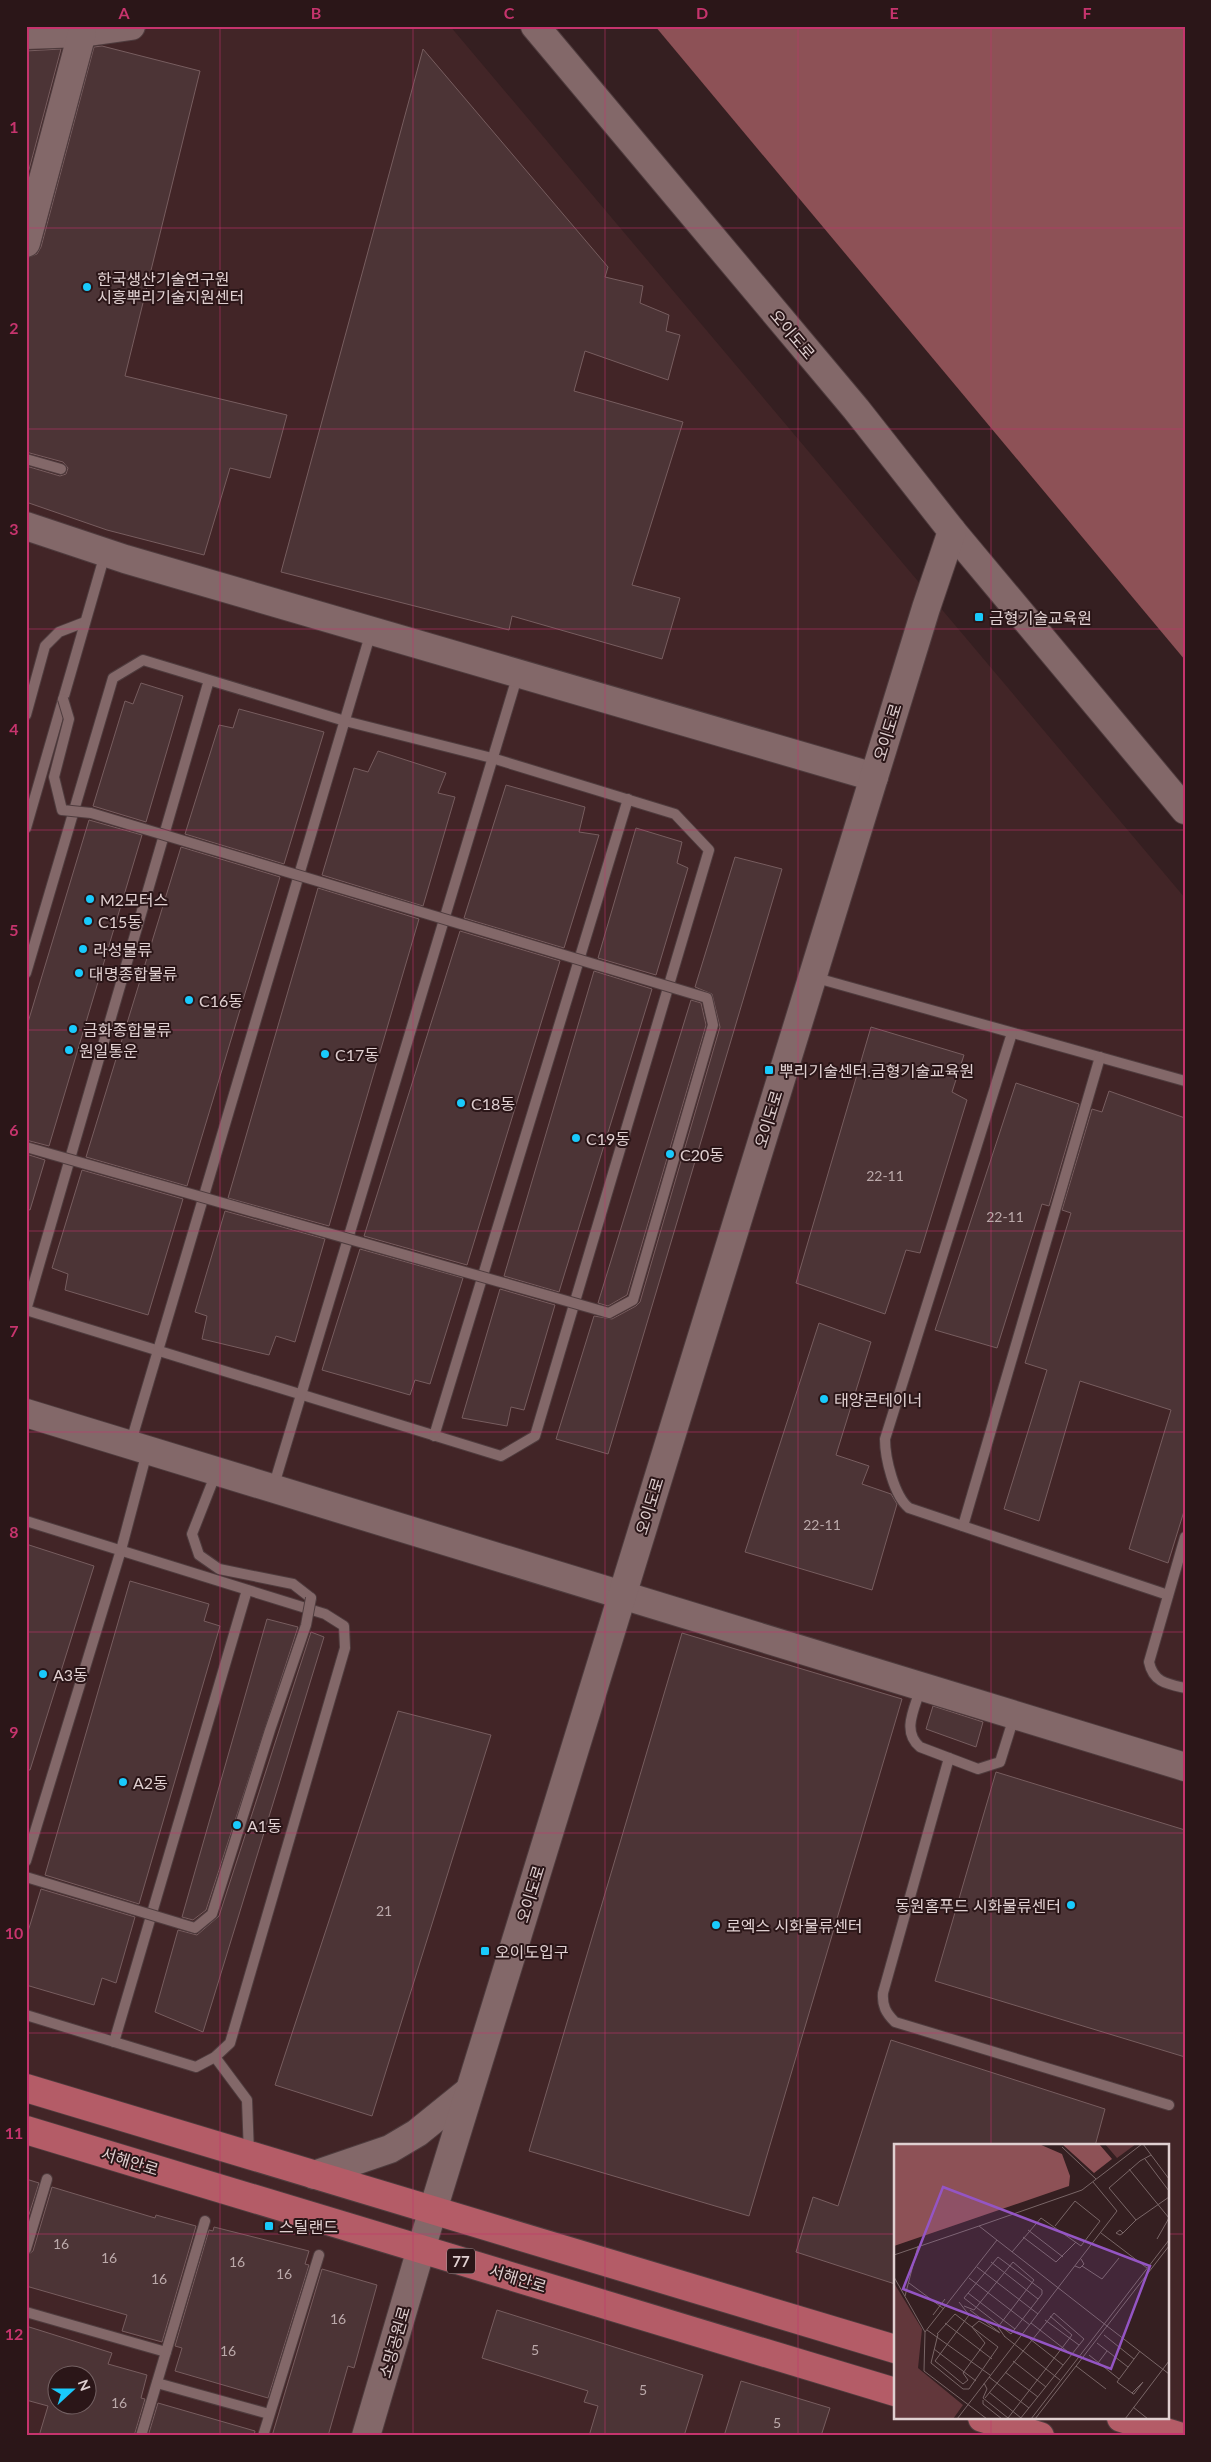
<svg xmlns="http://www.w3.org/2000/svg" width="1211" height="2462" font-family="Lato,'Noto Sans KR',sans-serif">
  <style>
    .built { fill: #422527; fill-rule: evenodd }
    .water { fill: #8d5156 }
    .building { fill: #4c3436; stroke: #775d5f; fill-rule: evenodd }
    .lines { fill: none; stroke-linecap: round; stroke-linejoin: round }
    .lane-casing { stroke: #4f3c3e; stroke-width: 12 }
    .secondary-casing { stroke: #4f3c3e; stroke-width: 30 }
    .primary-casing { stroke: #4f3c3e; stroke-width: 30 }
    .lane { stroke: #836869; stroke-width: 10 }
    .secondary { stroke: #836869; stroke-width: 28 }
    .primary { stroke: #b45c67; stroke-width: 28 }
    .lane-bridge-casing { stroke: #4f3c3e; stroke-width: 12; stroke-linecap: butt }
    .lane-bridge { stroke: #836869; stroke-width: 10 }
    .grid { fill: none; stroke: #c6346d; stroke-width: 1; stroke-opacity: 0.55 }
    .poi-dot { fill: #19cafc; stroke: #2b1618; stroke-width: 2 }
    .labels { text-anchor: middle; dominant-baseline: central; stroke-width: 4; stroke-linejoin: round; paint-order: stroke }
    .number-label { font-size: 14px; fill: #bba9aa }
    .shield { fill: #2b1618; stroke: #aa989a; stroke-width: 1 }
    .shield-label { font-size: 15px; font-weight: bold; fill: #e0d0d1 }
    .poi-label { font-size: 16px; fill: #e0d0d1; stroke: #2b1618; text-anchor: start }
    .street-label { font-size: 16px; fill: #e0d0d1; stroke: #2b1618 }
    .inset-road { fill: none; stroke: #796667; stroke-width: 1 }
    .view { fill: #9455c4; fill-opacity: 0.15; stroke: #9455c4; stroke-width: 2.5 }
    .inset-edge { fill: none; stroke: #e0d0d1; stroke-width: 2.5 }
    .neatline { fill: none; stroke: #c6346d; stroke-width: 2 }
    .grid-label { font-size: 16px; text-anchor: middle; font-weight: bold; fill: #c6346d }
  </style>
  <rect width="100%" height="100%" fill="#351f21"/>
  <!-- built -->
  <path class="built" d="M 26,26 L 450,26 L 1185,898 L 1185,2436 L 26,2436 ZM 895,2146 L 1167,2146 L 1167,2418 L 895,2418 ZM 58,2374 L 88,2374 L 88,2404 L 58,2404 Z"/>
  <!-- water -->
  <path class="water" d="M 655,26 L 1185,26 L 1185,660 Z"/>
  <!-- building -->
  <g class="building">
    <path d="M 102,46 L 200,71 L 125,376 L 287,415 L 270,478 L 230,468 L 204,555 L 107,530 L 26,502 L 26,466 L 60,476 L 66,474 L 68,468 L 63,462 L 26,452 L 26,258 L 37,254 L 41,247 L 94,47 Z"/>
    <path d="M 61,49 L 26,181 L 26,51 Z"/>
    <path d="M 423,49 L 608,267 L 605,277 L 643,286 L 640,303 L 669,315 L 666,331 L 680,335 L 668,380 L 585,351 L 574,391 L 683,422 L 632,585 L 680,598 L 662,659 L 512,616 L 509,630 L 281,572 Z"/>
    <path d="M 141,683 L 183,696 L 146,822 L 93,806 L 125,701 L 133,704 Z"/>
    <path d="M 239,709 L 324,732 L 284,864 L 185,834 L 219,725 L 233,728 Z"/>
    <path d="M 378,751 L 446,773 L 438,793 L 455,797 L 423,906 L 322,875 L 354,768 L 368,772 Z"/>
    <path d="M 506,785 L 585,807 L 579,832 L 599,835 L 564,948 L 464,918 Z"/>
    <path d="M 89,820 L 142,835 L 49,1146 L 26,1140 L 26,1029 Z"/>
    <path d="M 636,828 L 682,842 L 677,863 L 688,868 L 656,975 L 598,958 Z"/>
    <path d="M 181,847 L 280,877 L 187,1186 L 86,1157 Z"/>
    <path d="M 735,857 L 782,869 L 608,1454 L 556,1439 L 594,1316 L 612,1319 L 636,1306 L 640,1302 L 720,1027 L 712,994 L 695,987 Z"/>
    <path d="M 318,888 L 419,919 L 329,1226 L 228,1198 Z"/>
    <path d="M 460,931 L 560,961 L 467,1265 L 364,1236 Z"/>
    <path d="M 594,971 L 652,989 L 559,1292 L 504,1276 Z"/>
    <path d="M 691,1000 L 701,1003 L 706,1025 L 627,1295 L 608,1306 L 598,1303 Z"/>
    <path d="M 871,1027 L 964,1055 L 952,1092 L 967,1100 L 920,1253 L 906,1250 L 885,1314 L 796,1283 Z"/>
    <path d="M 1016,1083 L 1079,1104 L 1049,1206 L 1042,1204 L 997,1348 L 935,1330 Z"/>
    <path d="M 1109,1091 L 1185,1118 L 1185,1508 L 1168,1563 L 1129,1549 L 1171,1410 L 1080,1381 L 1039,1521 L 1004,1509 L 1047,1370 L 1025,1363 L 1071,1213 L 1062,1210 L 1092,1109 L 1102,1112 Z"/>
    <path d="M 26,1154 L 45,1160 L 30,1210 L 26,1209 Z"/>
    <path d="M 82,1170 L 183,1199 L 148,1315 L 65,1290 L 68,1274 L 52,1268 Z"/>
    <path d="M 225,1211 L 325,1239 L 295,1342 L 276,1336 L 269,1355 L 202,1339 L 207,1316 L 195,1312 Z"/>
    <path d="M 360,1249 L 463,1278 L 430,1384 L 415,1380 L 410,1395 L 322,1370 Z"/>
    <path d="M 500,1289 L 555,1305 L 524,1410 L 511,1407 L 507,1426 L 462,1418 Z"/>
    <path d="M 819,1323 L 871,1342 L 836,1455 L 869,1466 L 862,1484 L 891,1494 L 897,1504 L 872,1590 L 745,1552 Z"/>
    <path d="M 26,1544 L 94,1566 L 30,1770 L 26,1770 Z"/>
    <path d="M 130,1581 L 209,1604 L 204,1621 L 220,1626 L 139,1904 L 45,1875 Z"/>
    <path d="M 267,1619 L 298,1627 L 206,1910 L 193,1920 L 182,1917 Z"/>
    <path d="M 311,1632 L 324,1637 L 203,2032 L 155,2012 L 178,1930 L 197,1935 L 219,1916 Z"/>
    <path d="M 682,1633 L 902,1699 L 749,2216 L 529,2151 Z"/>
    <path d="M 933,1706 L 983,1722 L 976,1747 L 926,1729 Z"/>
    <path d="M 398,1711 L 491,1735 L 372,2116 L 275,2085 Z"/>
    <path d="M 996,1772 L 1185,1830 L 1185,2057 L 935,1981 Z"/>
    <path d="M 41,1889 L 135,1917 L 116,1983 L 102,1978 L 94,2005 L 26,1985 L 26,1938 Z"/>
    <path d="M 891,2040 L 1105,2109 L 1095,2146 L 895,2146 L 895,2284 L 796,2252 L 813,2197 L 838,2206 Z"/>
    <path d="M 26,2179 L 39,2183 L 26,2224 Z"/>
    <path d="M 52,2187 L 155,2218 L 156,2215 L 196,2226 L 162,2342 L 122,2331 L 127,2315 L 26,2286 L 26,2256 L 33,2251 Z"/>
    <path d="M 214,2227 L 309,2251 L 305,2264 L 309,2265 L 268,2398 L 175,2371 L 182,2348 L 175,2346 L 209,2230 L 213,2231 Z"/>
    <path d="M 322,2269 L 377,2285 L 354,2368 L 348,2366 L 328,2436 L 272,2436 Z"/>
    <path d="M 497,2310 L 703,2375 L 684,2436 L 589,2436 L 598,2406 L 584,2402 L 588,2391 L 482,2358 Z"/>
    <path d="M 26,2326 L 112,2353 L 108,2364 L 147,2375 L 141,2398 L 145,2399 L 134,2436 L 39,2436 L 48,2406 L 26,2400 ZM 58,2374 L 88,2374 L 88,2404 L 58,2404 Z"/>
    <path d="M 741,2381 L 830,2408 L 821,2436 L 724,2436 Z"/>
    <path d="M 158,2403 L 255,2431 L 254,2436 L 148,2436 Z"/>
  </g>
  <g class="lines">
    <!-- lane casing -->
    <g class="lane-casing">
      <g id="lane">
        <path d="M 26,459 L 61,469"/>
        <path d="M 26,715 L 45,646 L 59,632 L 85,622"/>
        <path d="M 26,828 L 105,554"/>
        <path d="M 26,973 L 113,678 L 143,660 L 345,721 L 492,758 L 675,814 L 709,850 L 535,1436 L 501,1456 L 26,1310 L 209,680"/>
        <path d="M 813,977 L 1185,1081"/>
        <path d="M 1012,1033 L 885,1439 C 885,1458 894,1496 909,1508 L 1168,1595"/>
        <path d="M 434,1436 L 628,799"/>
        <path d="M 130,1445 L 371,632"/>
        <path d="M 216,1473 L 192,1534 L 199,1555 L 219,1569 L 293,1584 L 311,1598"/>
        <path d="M 273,1488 L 518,674"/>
        <path d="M 26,1521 L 325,1614 L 344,1626 L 345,1648 L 230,2043 L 215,2057 L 196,2067 L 26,2015"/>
        <path d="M 963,1526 L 1100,1057"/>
        <path d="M 1185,1537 L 1149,1662 C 1153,1682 1167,1684 1185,1688"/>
        <path d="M 921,1687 C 915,1708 901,1731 920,1747 L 978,1769 L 1000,1762 L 1014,1717"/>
        <path d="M 949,1758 L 883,1993 C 882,2006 886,2013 895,2022 L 1169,2105"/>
        <path d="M 26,1861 L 121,1550 L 147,1452"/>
        <path d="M 114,2042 L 247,1590"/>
        <path d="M 215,2057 L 247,2100 L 249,2154"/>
        <path d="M 26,2249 L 47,2179"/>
        <path d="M 26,2312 L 166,2352"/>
        <path d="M 157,2383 L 269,2414"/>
        <path d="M 141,2436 L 205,2221"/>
        <path d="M 263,2436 L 319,2255"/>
      </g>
    </g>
    <!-- secondary casing -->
    <g class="secondary-casing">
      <g id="secondary">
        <path d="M 26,35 L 82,33 L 131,26"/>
        <path d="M 26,243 L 82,33"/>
        <path d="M 26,526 L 125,559 L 874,777"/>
        <path d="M 952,531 L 1185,810"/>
        <path d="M 26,1413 L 1185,1767"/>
        <path d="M 314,2175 L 390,2149 L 417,2133 L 469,2091"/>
        <path d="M 366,2436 L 421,2249 L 874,777 L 926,608 L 952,531 L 856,409 L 535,26"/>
      </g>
    </g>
    <!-- primary casing -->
    <g class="primary-casing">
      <g id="primary">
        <path d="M 26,2088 L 895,2349"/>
        <path d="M 26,2130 L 895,2392"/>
        <path d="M 982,2418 L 1040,2436"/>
        <path d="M 1121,2418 L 1179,2436"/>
      </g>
    </g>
    <!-- lane -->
    <use href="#lane" class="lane"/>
    <!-- secondary -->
    <use href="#secondary" class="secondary"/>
    <!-- primary -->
    <use href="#primary" class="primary"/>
    <!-- lane-bridge casing -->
    <g class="lane-bridge-casing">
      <g id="lane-bridge">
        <path d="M 26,1147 L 609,1313 L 633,1300 L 713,1025 L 707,998 L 91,813 L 62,810 L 54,777 L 69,719 L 63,699"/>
        <path d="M 26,1877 L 195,1928 L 212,1914 L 270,1730 L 306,1625 L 311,1598"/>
      </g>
    </g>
    <!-- lane-bridge -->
    <use href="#lane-bridge" class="lane-bridge"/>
  </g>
  <!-- grid -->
  <path class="grid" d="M 220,26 L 220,2436M 413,26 L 413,2436M 605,26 L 605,2436M 798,26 L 798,2436M 991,26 L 991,2146M 26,228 L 1185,228M 26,429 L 1185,429M 26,629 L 1185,629M 26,830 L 1185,830M 26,1030 L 1185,1030M 26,1231 L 1185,1231M 26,1432 L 1185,1432M 26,1632 L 1185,1632M 26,1833 L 1185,1833M 26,2033 L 1185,2033M 26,2234 L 895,2234M 1167,2234 L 1185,2234M 991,2418 L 991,2436"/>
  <!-- markers -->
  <g class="poi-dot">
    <circle cx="87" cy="287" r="5"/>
    <rect x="974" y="612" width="10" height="10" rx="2.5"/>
    <circle cx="90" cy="899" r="5"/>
    <circle cx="88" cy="921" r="5"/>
    <circle cx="83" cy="949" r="5"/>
    <circle cx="79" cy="973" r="5"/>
    <circle cx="189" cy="1000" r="5"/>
    <circle cx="73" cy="1029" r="5"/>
    <circle cx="69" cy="1050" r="5"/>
    <circle cx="325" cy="1054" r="5"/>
    <rect x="764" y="1065" width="10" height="10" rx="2.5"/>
    <circle cx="461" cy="1103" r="5"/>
    <circle cx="576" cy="1138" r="5"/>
    <circle cx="670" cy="1154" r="5"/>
    <circle cx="824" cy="1399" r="5"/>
    <circle cx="43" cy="1674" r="5"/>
    <circle cx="123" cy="1782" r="5"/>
    <circle cx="237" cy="1825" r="5"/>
    <circle cx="1071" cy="1905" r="5"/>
    <circle cx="716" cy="1925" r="5"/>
    <rect x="480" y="1946" width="10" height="10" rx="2.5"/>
    <rect x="264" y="2221" width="10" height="10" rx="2.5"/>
  </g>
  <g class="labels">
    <!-- number labels -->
    <g class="number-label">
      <text x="885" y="1175">22-11</text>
      <text x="1005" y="1216">22-11</text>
      <text x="822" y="1524">22-11</text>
      <text x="384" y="1910">21</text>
      <text x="61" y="2243">16</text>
      <text x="109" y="2257">16</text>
      <text x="237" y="2261">16</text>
      <text x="284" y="2273">16</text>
      <text x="159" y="2278">16</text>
      <text x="338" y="2318">16</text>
      <text x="535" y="2349">5</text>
      <text x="228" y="2350">16</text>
      <text x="643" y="2389">5</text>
      <text x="119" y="2402">16</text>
      <text x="777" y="2422">5</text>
    </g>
    <!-- shield labels -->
    <rect class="shield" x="447" y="2248.5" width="28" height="25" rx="4"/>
    <g class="shield-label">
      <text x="461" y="2261">77</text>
    </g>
    <!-- poi labels -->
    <g class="poi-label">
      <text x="97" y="278">한국생산기술연구원<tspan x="97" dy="18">시흥뿌리기술지원센터</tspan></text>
      <text x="989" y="617">금형기술교육원</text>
      <text x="100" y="899">M2모터스</text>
      <text x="98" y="921">C15동</text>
      <text x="93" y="949">라성물류</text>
      <text x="89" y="973">대명종합물류</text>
      <text x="199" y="1000">C16동</text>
      <text x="83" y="1029">금화종합물류</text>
      <text x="79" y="1050">원일통운</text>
      <text x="335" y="1054">C17동</text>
      <text x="779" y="1070">뿌리기술센터.금형기술교육원</text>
      <text x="471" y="1103">C18동</text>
      <text x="586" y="1138">C19동</text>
      <text x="680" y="1154">C20동</text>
      <text x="834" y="1399">태양콘테이너</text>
      <text x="53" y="1674">A3동</text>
      <text x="133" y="1782">A2동</text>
      <text x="247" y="1825">A1동</text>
      <text x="1061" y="1905" text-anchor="end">동원홈푸드 시화물류센터</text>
      <text x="726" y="1925">로엑스 시화물류센터</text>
      <text x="495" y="1951">오이도입구</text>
      <text x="279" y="2226">스틸랜드</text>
    </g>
    <!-- street labels -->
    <g class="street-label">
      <text transform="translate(793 334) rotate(50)">오이도로</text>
      <text transform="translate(887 732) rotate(-73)">오이도로</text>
      <text transform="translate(768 1119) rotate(-73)">오이도로</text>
      <text transform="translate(649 1506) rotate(-73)">오이도로</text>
      <text transform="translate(530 1894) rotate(-73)">오이도로</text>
      <text transform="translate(130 2161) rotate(17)">서해안로</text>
      <text transform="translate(518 2278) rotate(17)">서해안로</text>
      <text transform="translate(394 2342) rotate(-74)">소망공원로</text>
    </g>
  </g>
  <!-- overview -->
  <g transform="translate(894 2144)">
    <rect width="275" height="275" fill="#351f21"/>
    <path d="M 211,0 L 242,0 L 223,14 ZM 0,139 L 28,185 L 24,224 L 69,261 L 59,275 L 0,275 Z" fill="#62373b"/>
    <path d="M 0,0 L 145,0 L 168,10 L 176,32 L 175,42 L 0,102 ZM 168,0 L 205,0 L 218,15 L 200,29 Z" fill="#8d5156"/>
    <path class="inset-road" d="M 249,0 L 275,35M 168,3 L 202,35M 257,11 L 246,17 L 215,44 L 242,76 L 275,53M 251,15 L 275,47M 235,25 L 275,74 L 263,95M 85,82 L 188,46 L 248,0M 134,86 L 169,113M 207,89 L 253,124M 229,89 L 226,86 L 222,89 L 226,91 L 229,89 L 242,76M 129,93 L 162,118 L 182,98M 118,108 L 147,74 L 187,102 L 206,77 L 181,57 L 161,82M 0,111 L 85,82 L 213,182M 104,113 L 148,146 L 148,150 L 117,190 L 70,154 ZM 97,118 L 144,155M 181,122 L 186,124 L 190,120 L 187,115M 188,122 L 208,135 L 225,114M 83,123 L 144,170M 0,133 L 31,188 L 30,227 L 93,275M 75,134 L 136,181M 15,139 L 50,165M 74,149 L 121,185M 11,152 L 24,102M 65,158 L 75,171 L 41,217 L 69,240 L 74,236 L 69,229 L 91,199 L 78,183 L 85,177 L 106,189M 70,162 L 80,166 L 119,118 L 140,136 L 104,183 L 111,193M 76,166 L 105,188M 39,171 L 51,155M 151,176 L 185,201M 51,179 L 98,215M 137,179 L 178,211M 213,182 L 275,230M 33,186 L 96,231M 31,188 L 103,96M 43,190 L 61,170 L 104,203 L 75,245 L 69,245 L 37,219 L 44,190M 210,191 L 240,215M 110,192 L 166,236M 136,195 L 169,221M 203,199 L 234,223M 40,205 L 82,237M 195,211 L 225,235M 119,217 L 152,243M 204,219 L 213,207M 182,222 L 212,245M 111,228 L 144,253M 95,233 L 135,264M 90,239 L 93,245 L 89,254 L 114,274 L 178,191 L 156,172M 95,248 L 127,274M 238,249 L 249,238 L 240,250 L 239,250 L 238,249 L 223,238 L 246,207M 91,254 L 160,169 L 190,195 L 126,275M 89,256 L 89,260 L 108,275M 239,263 L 254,275M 63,275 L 223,67 L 199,38M 137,275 L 275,96M 141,275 L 275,102M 231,275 L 275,217"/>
    <path class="view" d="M 49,43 L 256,122 L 217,225 L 9,145 Z"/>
    <rect width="275" height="275" class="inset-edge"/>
  </g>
  <!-- border -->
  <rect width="1211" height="2462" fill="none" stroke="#2b1618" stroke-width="55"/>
  <!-- north arrow -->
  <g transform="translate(72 2390) rotate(69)"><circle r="24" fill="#2b1618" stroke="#736062"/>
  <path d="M0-4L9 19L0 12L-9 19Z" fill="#19cafc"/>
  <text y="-8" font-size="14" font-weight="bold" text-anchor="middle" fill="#e0d0d1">N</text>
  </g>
  <rect x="28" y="28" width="1156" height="2406" class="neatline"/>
  <g class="grid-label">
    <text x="124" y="19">A</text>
    <text x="316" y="19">B</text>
    <text x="509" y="19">C</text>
    <text x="702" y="19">D</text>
    <text x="894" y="19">E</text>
    <text x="1087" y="19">F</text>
    <text x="14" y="133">1</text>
    <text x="14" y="334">2</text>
    <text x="14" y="535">3</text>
    <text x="14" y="735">4</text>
    <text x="14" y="936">5</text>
    <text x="14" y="1136">6</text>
    <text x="14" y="1337">7</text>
    <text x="14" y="1538">8</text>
    <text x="14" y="1738">9</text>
    <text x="14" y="1939">10</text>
    <text x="14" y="2139">11</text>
    <text x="14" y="2340">12</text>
  </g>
</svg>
